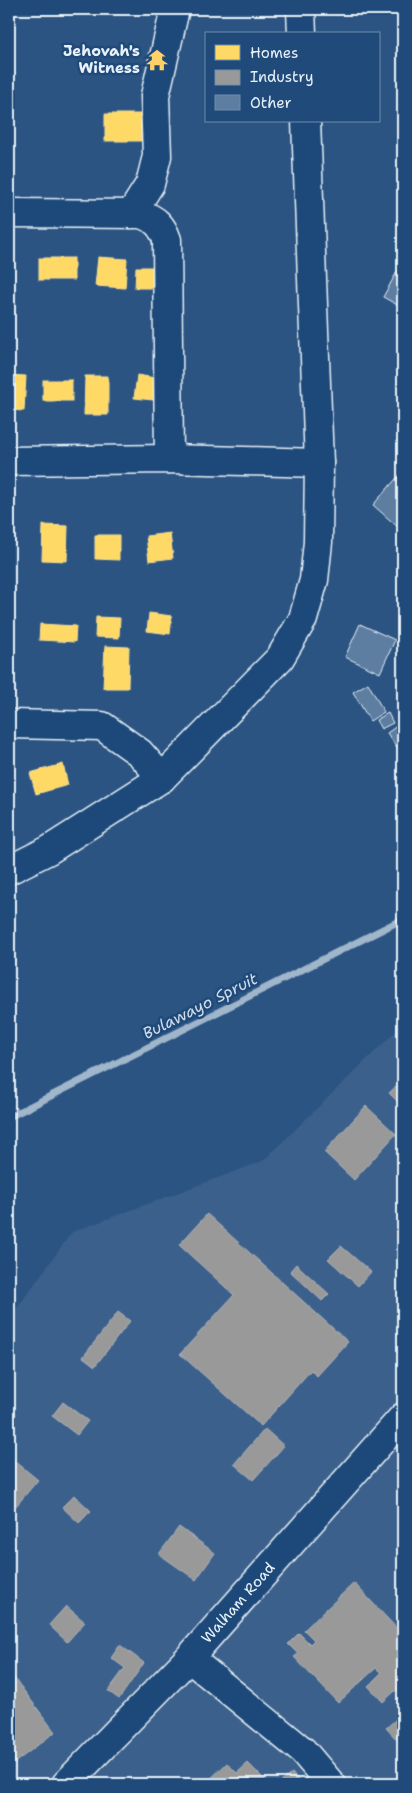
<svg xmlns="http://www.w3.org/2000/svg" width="412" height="1793" font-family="'Shantell Sans',sans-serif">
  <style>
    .built { fill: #3a608b }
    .homes { fill: #ffd966; stroke: #f8e092 }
    .industry { fill: #999; stroke: #b1b3b6 }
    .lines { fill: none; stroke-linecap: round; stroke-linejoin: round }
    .stream { stroke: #a0b6cb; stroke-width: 7 }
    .building { fill: #5d7da1; stroke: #e8f1f8 }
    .minor-casing { stroke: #e8f1f8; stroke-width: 31 }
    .minor { stroke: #1f4a7a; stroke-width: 28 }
    .labels { text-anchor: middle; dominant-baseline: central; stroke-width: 5; stroke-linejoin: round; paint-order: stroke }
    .poi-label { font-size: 15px; font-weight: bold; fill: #e8f1f8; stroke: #1f4a7a; text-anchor: end }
    .street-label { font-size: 15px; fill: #e8f1f8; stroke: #1f4a7a }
    .water-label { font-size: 16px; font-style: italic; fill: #d0dde9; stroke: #1f4a7a }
  </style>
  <rect width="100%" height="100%" fill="#2b5482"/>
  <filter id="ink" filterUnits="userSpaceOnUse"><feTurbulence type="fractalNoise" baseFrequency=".02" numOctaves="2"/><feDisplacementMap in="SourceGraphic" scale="10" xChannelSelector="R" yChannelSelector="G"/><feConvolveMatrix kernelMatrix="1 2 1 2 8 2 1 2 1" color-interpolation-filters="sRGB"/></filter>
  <g filter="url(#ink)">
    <!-- built -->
    <path class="built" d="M 403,1024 L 403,1784 L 9,1784 L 9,1319 L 72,1232 L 263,1161 Z"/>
    <!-- homes -->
    <g class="homes">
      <rect x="105" y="114" width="42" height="27"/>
      <path d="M 9,120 L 14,120 L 13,138 L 9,138 Z"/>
      <path d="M 98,257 L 127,259 L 125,288 L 95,286 Z"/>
      <rect x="39" y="258" width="35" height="22"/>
      <path d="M 9,259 L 13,259 L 12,287 L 9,287 Z"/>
      <path d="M 136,267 L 159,267 L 159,288 L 135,288 Z"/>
      <path d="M 9,375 L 26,376 L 24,411 L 9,410 Z"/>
      <path d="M 137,375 L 156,378 L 153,400 L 134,398 Z"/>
      <path d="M 85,376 L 108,376 L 108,415 L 84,415 Z"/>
      <rect x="43" y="380" width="29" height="21"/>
      <path d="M 9,516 L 12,516 L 10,538 L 9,538 Z"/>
      <path d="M 43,525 L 68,526 L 67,561 L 42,560 Z"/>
      <path d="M 170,533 L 173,558 L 149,561 L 146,536 Z"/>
      <path d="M 95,535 L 119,535 L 119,560 L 95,559 Z"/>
      <path d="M 149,613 L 172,616 L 170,634 L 147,631 Z"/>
      <path d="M 96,617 L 120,618 L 119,638 L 95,637 Z"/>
      <path d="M 40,624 L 76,626 L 75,642 L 39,640 Z"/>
      <path d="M 105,646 L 129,647 L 128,688 L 103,688 Z"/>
      <path d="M 63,764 L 68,785 L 36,794 L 30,773 Z"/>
    </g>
    <!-- industry -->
    <g class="industry">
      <path d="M 403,1080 L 403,1107 L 389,1093 Z"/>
      <path d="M 366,1106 L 396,1134 L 354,1180 L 324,1152 Z"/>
      <path d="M 207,1214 L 348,1342 L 317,1376 L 311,1370 L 261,1426 L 180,1354 L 234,1295 L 179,1245 Z"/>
      <path d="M 341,1246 L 371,1272 L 358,1286 L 328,1259 Z"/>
      <path d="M 296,1264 L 329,1294 L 322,1301 L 290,1271 Z"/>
      <path d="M 118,1312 L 130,1321 L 95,1366 L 83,1357 Z"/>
      <path d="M 63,1402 L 88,1421 L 77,1435 L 52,1416 Z"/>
      <path d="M 265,1429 L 284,1446 L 253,1480 L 234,1464 Z"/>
      <path d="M 9,1456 L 38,1480 L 16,1506 L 9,1499 Z"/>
      <path d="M 74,1495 L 91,1511 L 79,1523 L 62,1507 Z"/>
      <path d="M 179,1527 L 215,1553 L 196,1580 L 159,1554 Z"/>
      <path d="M 354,1583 L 403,1635 L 403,1697 L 396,1690 L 383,1702 L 368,1686 L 381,1673 L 376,1668 L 338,1703 L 294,1657 L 298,1654 L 288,1644 L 299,1633 L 310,1644 L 314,1640 L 304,1630 Z"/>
      <path d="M 66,1606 L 85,1622 L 67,1642 L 49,1625 Z"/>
      <path d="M 120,1645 L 144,1663 L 119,1699 L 108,1691 L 125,1668 L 111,1658 Z"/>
      <path d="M 9,1671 L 55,1732 L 9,1767 Z"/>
      <path d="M 402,1714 L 403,1737 L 398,1741 L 386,1728 Z"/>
      <path d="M 227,1763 L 237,1773 L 248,1763 L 269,1784 L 205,1784 Z"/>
      <path d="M 292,1773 L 302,1784 L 279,1784 Z"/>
    </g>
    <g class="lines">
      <!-- stream -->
      <path class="stream" d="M 9,1117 L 403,919"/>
    </g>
    <!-- building -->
    <g class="building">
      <path d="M 403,261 L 403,308 L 383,297 Z"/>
      <path d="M 403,471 L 403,523 L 399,528 L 373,505 Z"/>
      <path d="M 360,624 L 395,640 L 380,673 L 345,657 Z"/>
      <path d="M 368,683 L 384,712 L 370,721 L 353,692 Z"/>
      <path d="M 388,713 L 393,723 L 381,729 L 376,720 Z"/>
      <path d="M 401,723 L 403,726 L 403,756 L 387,733 Z"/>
    </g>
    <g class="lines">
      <!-- minor casing -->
      <g class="minor-casing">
        <g id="minor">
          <path d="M 301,9 L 302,34"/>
          <path d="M 9,213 L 141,214 C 155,219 162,225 167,240 L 169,459"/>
          <path d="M 131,214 L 150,184 L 157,156 L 155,96 L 175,9"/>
          <path d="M 9,461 L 169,459 L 319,463"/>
          <path d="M 9,724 L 102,726 L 140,753 L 162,778"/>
          <path d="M 9,870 L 49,850 L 162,778 L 280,658 L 303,619 L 314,580 L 318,542 L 319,463 L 306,121"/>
          <path d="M 189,1658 L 303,1751 L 331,1784"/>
          <path id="s1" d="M 66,1784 L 189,1658 L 403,1417"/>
        </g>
      </g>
      <!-- minor -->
      <use href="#minor" class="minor"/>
    </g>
  </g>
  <!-- icons -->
  <defs>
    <g id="temple-bare" transform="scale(1.725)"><path d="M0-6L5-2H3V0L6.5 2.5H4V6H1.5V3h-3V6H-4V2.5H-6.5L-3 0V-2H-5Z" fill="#ffd166" stroke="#1f4a7a" stroke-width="2.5" paint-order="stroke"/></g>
  </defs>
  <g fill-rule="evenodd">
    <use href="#temple-bare" x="157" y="60"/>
  </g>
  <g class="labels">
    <!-- poi labels -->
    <g class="poi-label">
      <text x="140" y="51">Jehovah's<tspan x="140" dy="17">Witness</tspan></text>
    </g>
    <!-- street labels -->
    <g class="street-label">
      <text stroke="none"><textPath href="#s1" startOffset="250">Walham Road</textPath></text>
    </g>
    <!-- water labels -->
    <g class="water-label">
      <text transform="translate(200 1006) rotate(-27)">Bulawayo Spruit</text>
    </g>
  </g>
  <!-- margin -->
  <rect width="412" height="1793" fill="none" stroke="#1f4a7a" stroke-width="30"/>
  <rect x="15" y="15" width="382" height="1763" fill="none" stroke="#e8f1f8" stroke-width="2" filter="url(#ink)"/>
  <!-- legend -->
  <rect x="205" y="32" width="175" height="90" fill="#1f4a7a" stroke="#6f8dac"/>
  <rect x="215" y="45" width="25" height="15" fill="#ffd966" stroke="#6f8dac"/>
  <text x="250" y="58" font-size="15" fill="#e8f1f8">Homes</text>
  <rect x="215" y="70" width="25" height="15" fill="#999999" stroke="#6f8dac"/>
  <text x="250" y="82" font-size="15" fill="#e8f1f8">Industry</text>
  <rect x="215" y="95" width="25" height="15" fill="#5d7da1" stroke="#6f8dac"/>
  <text x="250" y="108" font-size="15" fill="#e8f1f8">Other</text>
</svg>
